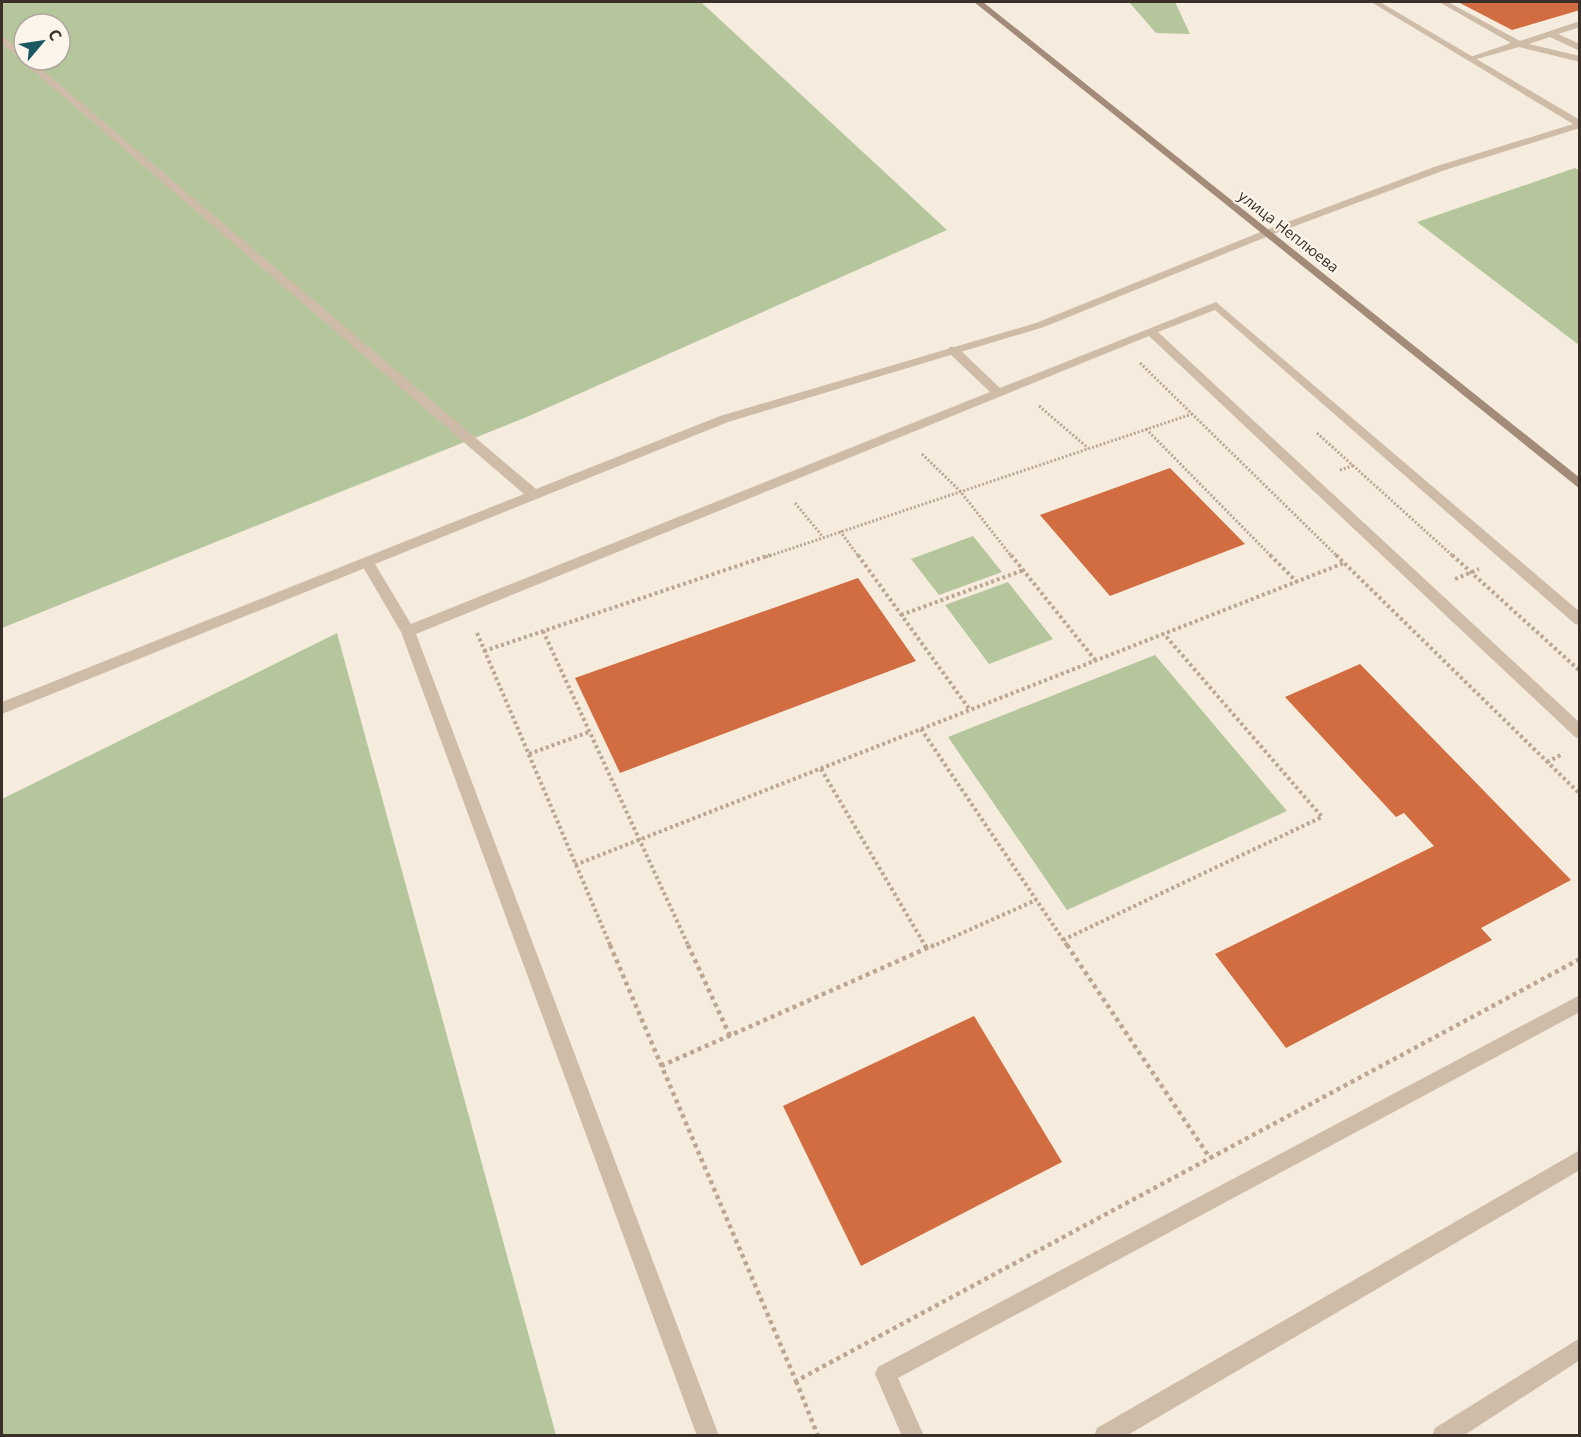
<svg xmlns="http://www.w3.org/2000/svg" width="1581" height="1437" font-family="'Open Sans',sans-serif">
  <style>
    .green { fill: #b5c69c; fill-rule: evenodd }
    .building { fill: #d16d40 }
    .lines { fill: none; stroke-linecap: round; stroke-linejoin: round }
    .path-far2 { stroke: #bba692; stroke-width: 3; stroke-dasharray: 2 2; stroke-linecap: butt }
    .path-far1 { stroke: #bba692; stroke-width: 4; stroke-dasharray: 3 3; stroke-linecap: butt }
    .path { stroke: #bba692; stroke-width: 4.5; stroke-dasharray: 4 4; stroke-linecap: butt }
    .lane { fill: #cfbca8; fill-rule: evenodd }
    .street { fill: #cfbca8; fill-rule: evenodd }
    .secondary { fill: #a38b79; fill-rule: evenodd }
    .labels { text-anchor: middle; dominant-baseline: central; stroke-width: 4.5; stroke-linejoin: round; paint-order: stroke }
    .far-street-label { font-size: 15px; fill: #3b3029; stroke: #fcf5eb }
  </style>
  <rect width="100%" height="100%" fill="#f5ecde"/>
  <!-- green -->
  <g class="green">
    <path d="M 2,2 L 701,2 L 947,230 L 529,416 L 2,628 ZM 24,24 L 60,24 L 60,60 L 24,60 Z"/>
    <path d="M 1129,2 L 1175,2 L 1190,34 L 1156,33 Z"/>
    <path d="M 1575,168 L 1580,171 L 1579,345 L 1417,222 Z"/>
    <path d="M 973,536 L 1002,572 L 939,595 L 911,559 Z"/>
    <path d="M 1008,582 L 1053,639 L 989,664 L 945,605 Z"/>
    <path d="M 337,633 L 556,1435 L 2,1435 L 2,799 Z"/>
    <path d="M 1155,655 L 1287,811 L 1067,910 L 948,737 Z"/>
  </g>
  <!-- building -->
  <g class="building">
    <path d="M 1458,2 L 1580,2 L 1580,10 L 1512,30 Z"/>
    <path d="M 1170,468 L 1245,544 L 1110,596 L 1040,515 Z"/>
    <path d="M 858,578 L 916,661 L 620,773 L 575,678 Z"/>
    <path d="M 1360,664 L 1571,880 L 1481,928 L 1492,940 L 1286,1048 L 1215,954 L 1434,846 L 1404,813 L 1396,817 L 1285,697 Z"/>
    <path d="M 974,1016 L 1062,1162 L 861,1266 L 783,1106 Z"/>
  </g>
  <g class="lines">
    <!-- path-far2 -->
    <g class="path-far2">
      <path d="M 1140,363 L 1338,557"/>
      <path d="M 1039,406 L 1088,448"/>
      <path d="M 1146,429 L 1272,557"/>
      <path d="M 1317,433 L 1454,557"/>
      <path d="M 922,454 L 960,491 L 1012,557"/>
      <path d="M 1340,470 L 1355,465"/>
      <path d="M 795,503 L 823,537"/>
      <path d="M 840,531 L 859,557"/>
      <path d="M 766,557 L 1192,414"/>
    </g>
    <!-- path-far1 -->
    <g class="path-far1">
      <path d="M 858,555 L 970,710"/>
      <path d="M 1011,555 L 1096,661"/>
      <path d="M 1270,555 L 1297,582"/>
      <path d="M 1336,555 L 1580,794"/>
      <path d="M 1452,555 L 1580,671"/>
      <path d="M 1455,579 L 1479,569"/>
      <path d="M 901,615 L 1024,570"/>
      <path d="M 543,631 L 689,947"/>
      <path d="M 477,633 L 611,947"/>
      <path d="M 484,651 L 770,555"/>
      <path d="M 921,729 L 1068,947"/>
      <path d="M 529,754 L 589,732"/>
      <path d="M 1547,762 L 1563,754"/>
      <path d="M 821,769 L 926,947"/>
      <path d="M 575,865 L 1344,563"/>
      <path d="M 1063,940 L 1322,817 L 1164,634"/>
      <path d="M 931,947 L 1036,900"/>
    </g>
    <!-- path -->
    <g class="path">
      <path d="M 610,945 L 796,1381 L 1580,959"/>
      <path d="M 688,945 L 730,1036"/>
      <path d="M 925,945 L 927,949"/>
      <path d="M 1067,945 L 1210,1158"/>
      <path d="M 661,1066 L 934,945"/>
      <path d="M 796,1381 L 818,1436"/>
    </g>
    <!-- lane -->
    <g class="lane">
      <path d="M 1439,2 L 1448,2 L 1520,41 L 1580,21 L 1580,27 L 1558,34 L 1580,44 L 1580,51 L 1550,37 L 1529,44 L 1580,56 L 1580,62 L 1519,47 L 1470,61 L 1470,57 L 1511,43 Z"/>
      <path d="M 1216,302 L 1580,612 L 1580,625 L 1575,624 L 1215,310 L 1158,332 L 1580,723 L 1580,739 L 1575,737 L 1149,336 L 416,634 L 719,1436 L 697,1436 L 401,632 L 360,562 L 362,559 L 372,559 L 411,624 L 990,392 L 949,353 L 949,347 L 957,347 L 1000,388 Z"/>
      <path d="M 1580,995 L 1580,1012 L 898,1378 L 924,1436 L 902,1436 L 875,1374 L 878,1367 Z"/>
      <path d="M 1580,1150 L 1580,1170 L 1126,1436 L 1094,1436 L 1097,1428 Z"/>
      <path d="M 1580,1338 L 1580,1360 L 1463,1436 L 1432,1436 L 1435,1428 Z"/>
    </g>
    <!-- street -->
    <path class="street" d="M 1371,2 L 1380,2 L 1580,120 L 1580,128 L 1445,170 L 1271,235 L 1044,327 L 728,422 L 2,714 L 2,702 L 524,494 L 23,62 L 2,43 L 2,36 L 24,53 L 24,60 L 31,60 L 536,489 L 720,416 L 1036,323 L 1263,231 L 1437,166 L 1573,124 Z"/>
    <!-- secondary -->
    <path class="secondary" d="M 974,2 L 983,2 L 1580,478 L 1580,489 Z"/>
  </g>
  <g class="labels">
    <!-- far-street labels -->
    <g class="far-street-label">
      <text transform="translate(1289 231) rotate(38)">улица Неплюева</text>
    </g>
  </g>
  <!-- border -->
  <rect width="1581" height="1437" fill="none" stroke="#3b3029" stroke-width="6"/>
  <!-- north arrow -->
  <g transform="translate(42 42) rotate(61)"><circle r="28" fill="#fcf5eb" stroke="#afa69d" stroke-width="1.5"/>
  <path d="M0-4.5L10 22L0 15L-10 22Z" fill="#1a5761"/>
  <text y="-9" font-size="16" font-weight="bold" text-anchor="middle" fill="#3b3029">С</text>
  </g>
</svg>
